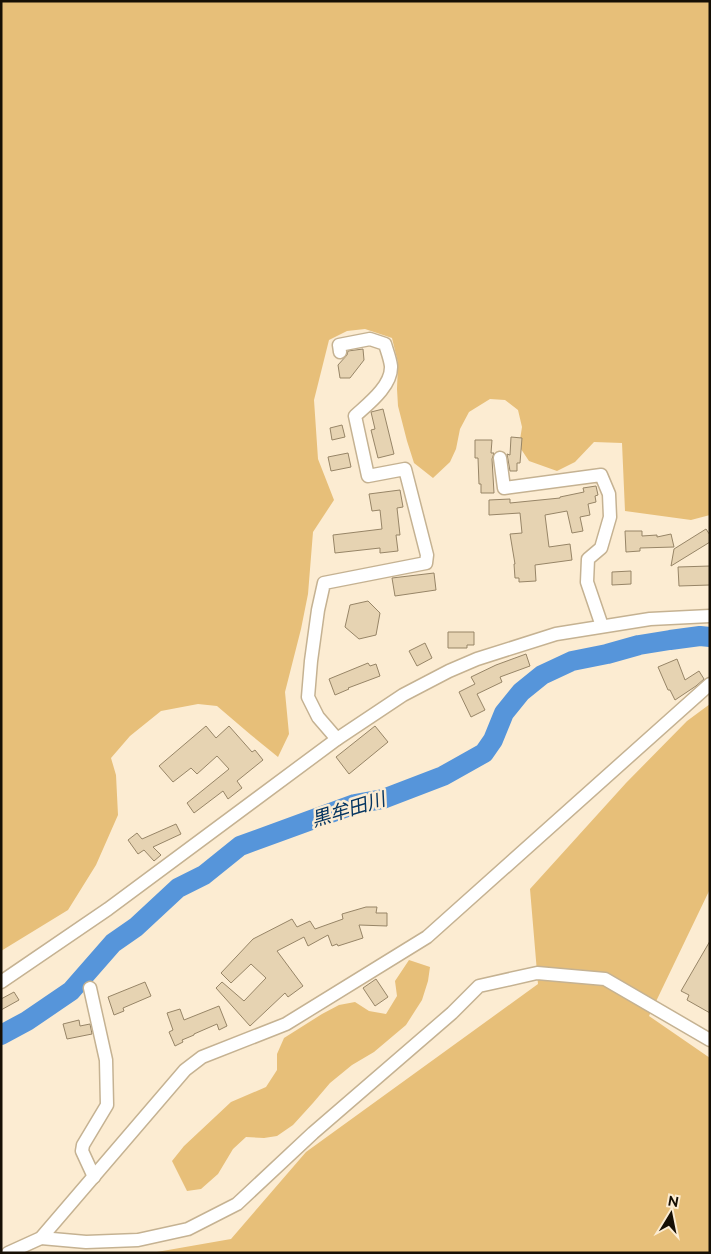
<svg xmlns="http://www.w3.org/2000/svg" width="711" height="1254" font-family="Raleway,'Noto Sans JP',sans-serif">
  <style>
    .green { fill: #e7bf79 }
    .lines { fill: none; stroke-linecap: round; stroke-linejoin: round }
    .river { stroke: #5695da; stroke-width: 20 }
    .building { fill: #e6d3b2; stroke: #978567 }
    .minor-casing { stroke: #c5b292; stroke-width: 15 }
    .minor { stroke: #fff; stroke-width: 12 }
    .labels { text-anchor: middle; dominant-baseline: central; stroke-width: 5; stroke-linejoin: round; paint-order: stroke }
    .water-label { font-size: 19px; font-style: italic; fill: #043460; stroke: #fcecd2 }
  </style>
  <rect width="100%" height="100%" fill="#fcecd2"/>
  <!-- green -->
  <g class="green">
    <path d="M 1,1 L 710,1 L 710,515 L 691,520 L 625,511 L 622,443 L 594,442 L 575,462 L 557,471 L 529,461 L 519,446 L 522,427 L 518,410 L 505,400 L 490,399 L 469,412 L 460,429 L 456,449 L 450,462 L 433,478 L 414,463 L 407,441 L 398,406 L 397,389 L 398,363 L 392,338 L 365,329 L 347,331 L 329,340 L 314,400 L 318,459 L 334,500 L 313,532 L 308,594 L 301,629 L 285,692 L 289,734 L 278,757 L 251,735 L 217,706 L 198,704 L 161,711 L 130,736 L 111,758 L 116,775 L 118,815 L 96,865 L 68,910 L 1,951 Z"/>
    <path d="M 710,704 L 710,889 L 649,1016 L 710,1058 L 710,1253 L 151,1253 L 231,1239 L 306,1152 L 538,984 L 530,889 L 626,783 L 687,721 Z"/>
    <path d="M 409,960 L 430,967 L 428,981 L 422,1000 L 406,1025 L 374,1052 L 352,1065 L 330,1083 L 313,1103 L 293,1125 L 277,1136 L 264,1138 L 246,1137 L 233,1149 L 218,1174 L 201,1189 L 187,1191 L 172,1161 L 184,1146 L 231,1102 L 266,1087 L 277,1070 L 277,1054 L 284,1038 L 322,1014 L 339,1005 L 355,1002 L 369,1011 L 386,1014 L 397,996 L 395,981 Z"/>
  </g>
  <g class="lines">
    <!-- river -->
    <path class="river" d="M 1,1035 L 27,1021 L 71,991 L 113,943 L 136,927 L 178,888 L 204,875 L 240,846 L 355,804 L 383,799 L 443,776 L 484,753 L 493,740 L 504,713 L 521,692 L 542,675 L 572,661 L 607,654 L 639,645 L 670,640 L 700,636 L 710,637"/>
  </g>
  <!-- building -->
  <g class="building">
    <path d="M 363,349 L 364,360 L 350,378 L 340,378 L 338,365 L 347,355 L 348,351 Z"/>
    <path d="M 383,409 L 394,454 L 378,458 L 371,430 L 375,429 L 371,412 Z"/>
    <path d="M 342,425 L 345,437 L 332,440 L 330,428 Z"/>
    <path d="M 511,437 L 522,438 L 520,463 L 517,463 L 517,471 L 510,471 L 507,454 L 510,455 Z"/>
    <path d="M 475,440 L 492,440 L 491,453 L 494,453 L 492,459 L 494,493 L 481,493 L 481,484 L 479,484 L 478,458 L 475,458 Z"/>
    <path d="M 348,453 L 351,467 L 331,471 L 328,457 Z"/>
    <path d="M 596,486 L 598,495 L 595,496 L 596,502 L 588,504 L 590,515 L 580,517 L 583,531 L 572,533 L 567,511 L 545,515 L 549,547 L 570,544 L 572,560 L 535,565 L 536,581 L 519,582 L 519,578 L 515,578 L 514,564 L 515,564 L 510,534 L 522,533 L 520,513 L 489,515 L 489,500 L 510,499 L 510,503 L 560,498 L 560,497 L 584,492 L 583,488 Z"/>
    <path d="M 400,490 L 403,507 L 397,508 L 400,535 L 396,535 L 398,551 L 380,553 L 380,548 L 335,553 L 333,535 L 382,529 L 380,510 L 372,511 L 369,494 Z"/>
    <path d="M 706,529 L 710,535 L 710,542 L 671,566 L 674,549 Z"/>
    <path d="M 625,531 L 642,531 L 642,536 L 657,535 L 657,537 L 671,534 L 674,547 L 640,548 L 640,551 L 626,552 Z"/>
    <path d="M 710,566 L 710,585 L 679,586 L 678,567 Z"/>
    <path d="M 631,571 L 631,584 L 612,585 L 612,572 Z"/>
    <path d="M 434,573 L 436,590 L 395,596 L 392,578 Z"/>
    <path d="M 368,601 L 380,613 L 376,635 L 359,639 L 345,627 L 350,605 Z"/>
    <path d="M 448,632 L 474,632 L 474,645 L 467,645 L 467,648 L 448,648 Z"/>
    <path d="M 425,643 L 432,658 L 417,666 L 409,651 Z"/>
    <path d="M 526,654 L 530,666 L 500,677 L 502,682 L 477,694 L 485,710 L 471,717 L 459,692 L 475,684 L 471,677 L 496,665 Z"/>
    <path d="M 677,659 L 685,680 L 699,671 L 704,679 L 696,686 L 675,700 L 670,690 L 668,690 L 658,667 Z"/>
    <path d="M 368,663 L 370,666 L 376,664 L 380,676 L 348,688 L 349,689 L 335,695 L 329,679 Z"/>
    <path d="M 206,726 L 216,738 L 229,726 L 252,752 L 255,750 L 263,760 L 237,781 L 242,788 L 228,799 L 223,791 L 194,813 L 187,803 L 229,769 L 217,756 L 197,774 L 191,768 L 173,782 L 159,766 Z"/>
    <path d="M 375,726 L 388,742 L 349,774 L 336,757 Z"/>
    <path d="M 176,824 L 181,834 L 153,847 L 161,855 L 154,861 L 144,850 L 138,854 L 128,840 L 137,833 L 142,839 Z"/>
    <path d="M 366,907 L 377,907 L 376,913 L 387,913 L 387,926 L 359,925 L 363,938 L 338,946 L 337,944 L 332,946 L 328,935 L 308,946 L 304,937 L 277,951 L 303,986 L 288,997 L 285,993 L 250,1026 L 216,988 L 222,982 L 244,1001 L 266,978 L 251,964 L 231,983 L 221,973 L 253,939 L 292,919 L 297,927 L 310,921 L 315,929 L 343,919 L 342,914 Z"/>
    <path d="M 710,941 L 710,1013 L 687,1000 L 689,995 L 681,991 Z"/>
    <path d="M 376,979 L 388,997 L 375,1006 L 363,988 Z"/>
    <path d="M 145,982 L 151,996 L 123,1008 L 124,1011 L 114,1015 L 108,997 Z"/>
    <path d="M 14,992 L 19,1000 L 1,1010 L 1,999 Z"/>
    <path d="M 219,1006 L 227,1026 L 219,1030 L 217,1024 L 194,1034 L 194,1035 L 182,1040 L 183,1042 L 175,1046 L 169,1032 L 173,1030 L 167,1013 L 180,1009 L 184,1020 Z"/>
    <path d="M 79,1020 L 80,1026 L 90,1024 L 92,1034 L 67,1039 L 63,1024 Z"/>
  </g>
  <g class="lines">
    <!-- minor casing -->
    <g class="minor-casing">
      <g id="minor">
        <path d="M 500,458 L 504,488 L 601,475 L 609,494 L 610,517 L 601,548 L 588,559 L 587,582 L 602,626"/>
        <path d="M 337,739 L 318,717 L 308,697 L 311,661 L 318,610 L 324,583 L 426,563 L 427,555 L 405,469 L 368,476 L 355,416 C 368,404 392,386 391,366 C 390,358 387,351 385,344 L 370,339 L 339,345 L 340,352"/>
        <path d="M 1,982 L 108,909 L 337,739 L 403,695 L 449,671 L 477,659 L 556,634 L 650,619 L 710,616"/>
        <path d="M 90,988 L 106,1060 L 107,1105 L 83,1145 L 82,1151 L 94,1177"/>
        <path d="M 41,1238 L 86,1242 L 138,1240 L 188,1229 L 237,1204 L 313,1133 L 452,1013 L 479,986 L 537,973 L 605,979 L 710,1040"/>
        <path d="M 8,1253 L 41,1238 L 185,1070 L 202,1057 L 286,1024 L 427,937 L 710,684"/>
      </g>
    </g>
    <!-- minor -->
    <use href="#minor" class="minor"/>
  </g>
  <g class="labels">
    <!-- water labels -->
    <g class="water-label">
      <text transform="translate(348 809) rotate(-17)">黒牟田川</text>
    </g>
  </g>
  <!-- border -->
  <rect width="711" height="1254" fill="none" stroke="#160f05" stroke-width="5"/>
  <!-- north arrow -->
  <g transform="translate(671 1214) rotate(10)" stroke="#fcecd2" stroke-width="4" paint-order="stroke">
  <path d="M0-4L9 19L0 12L-9 19Z" fill="#160f05"/>
  <text y="-8" font-size="14" font-weight="bold" text-anchor="middle" fill="#160f05">N</text>
  </g>
</svg>
